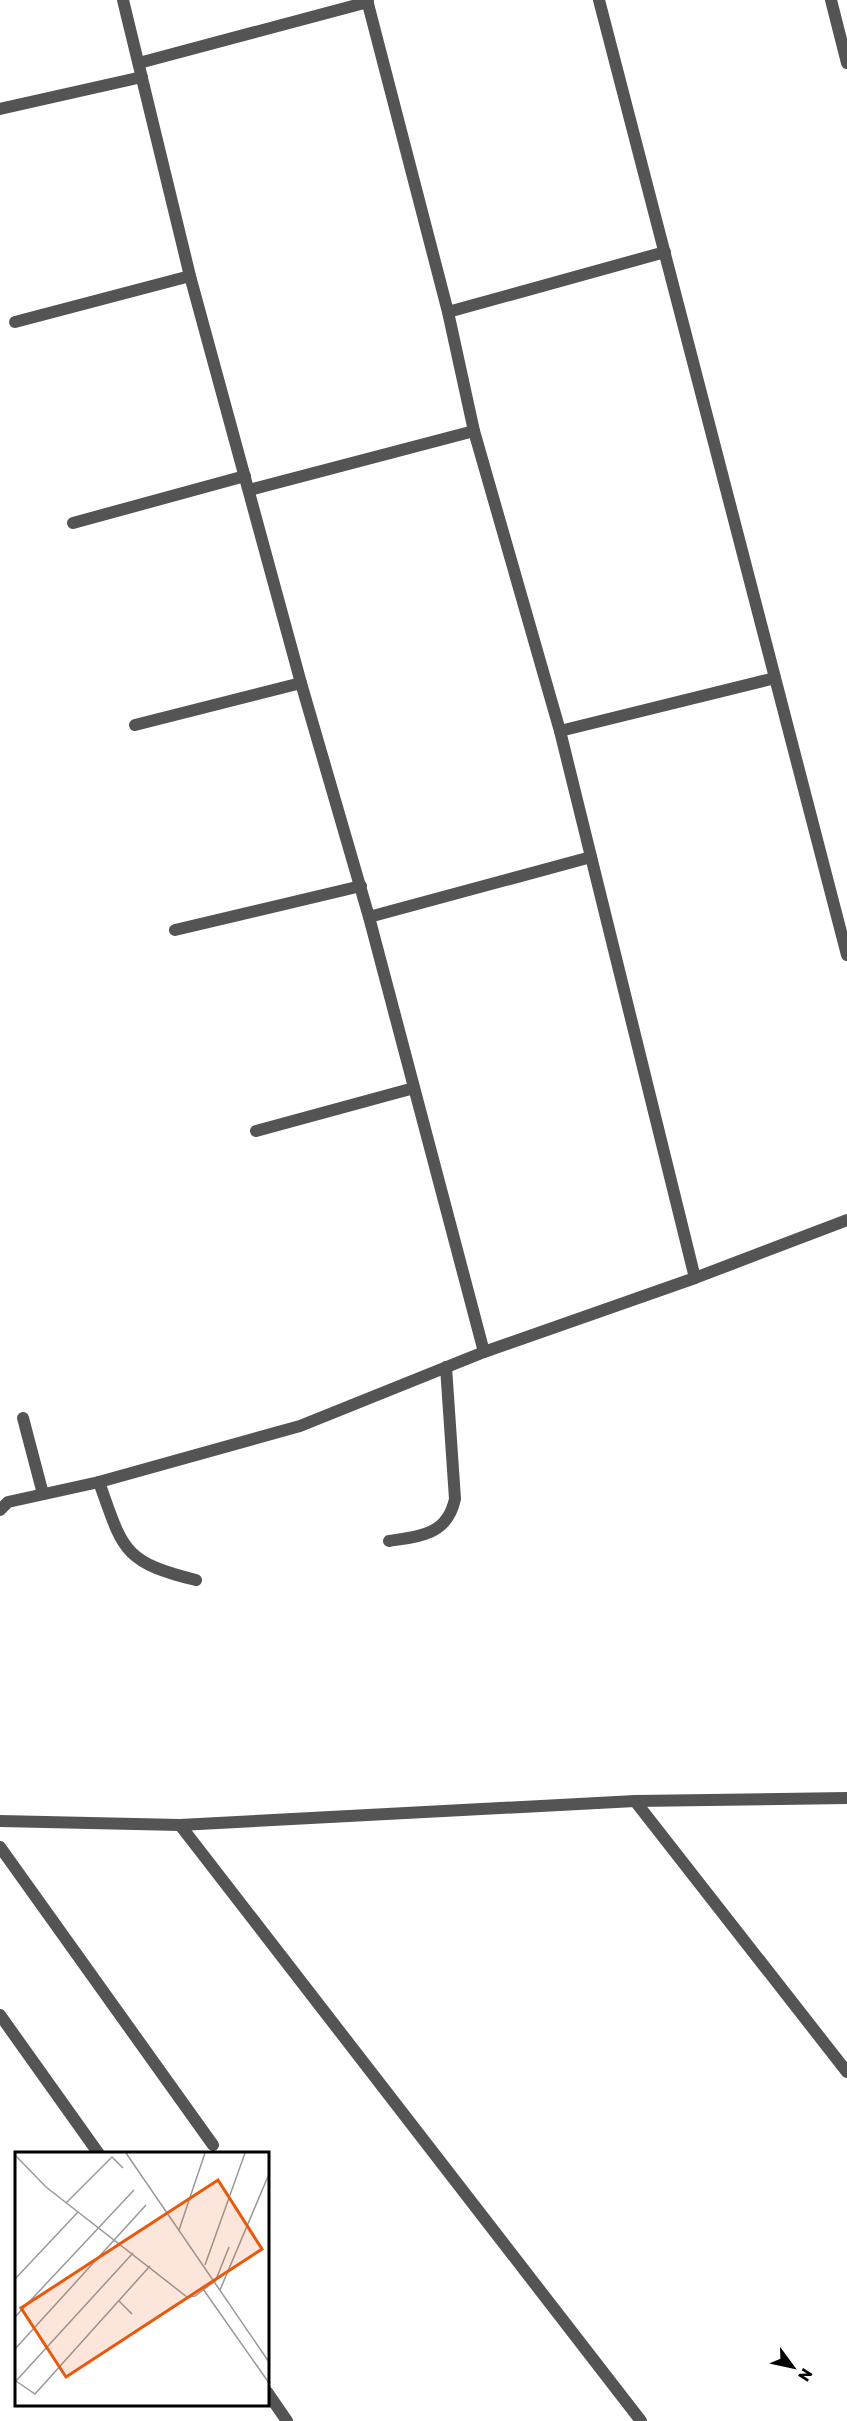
<svg xmlns="http://www.w3.org/2000/svg" width="847" height="2421" font-family="Rubik,sans-serif">
  <style>
    .lines { fill: none; stroke-linecap: round; stroke-linejoin: round }
    .lane { stroke: #545454; stroke-width: 12 }
    .street { stroke: #545454; stroke-width: 12 }
    .inset-road { fill: none; stroke: #999; stroke-width: 1.5 }
    .view { fill: #e8590c; fill-opacity: 0.15; stroke: #e8590c; stroke-width: 3 }
    .inset-edge { fill: none; stroke: #000; stroke-width: 3 }
  </style>
  <rect width="100%" height="100%" fill="#fff"/>
  <g class="lines">
    <!-- lane -->
    <g class="lane">
      <path d="M 139,63 L 368,2"/>
      <path d="M 448,312 L 665,252"/>
      <path d="M 249,490 L 474,431"/>
      <path d="M 560,731 L 775,678"/>
      <path d="M 369,917 L 591,857"/>
      <path d="M 23,1418 L 43,1494"/>
      <path d="M 99,1482 C 123,1549 122,1562 196,1580"/>
      <path d="M 389,1541 C 421,1536 447,1535 455,1499 L 446,1367"/>
    </g>
    <!-- street -->
    <g class="street">
      <path d="M 123,0 L 190,276 L 301,683 L 369,917 L 484,1352"/>
      <path d="M 367,0 L 448,312 L 474,431 L 560,731 L 695,1278"/>
      <path d="M 599,0 L 847,955"/>
      <path d="M 831,0 L 847,63"/>
      <path d="M 0,109 L 142,77"/>
      <path d="M 15,322 L 190,276"/>
      <path d="M 73,523 L 245,476"/>
      <path d="M 135,725 L 301,683"/>
      <path d="M 175,930 L 361,886"/>
      <path d="M 256,1131 L 414,1088"/>
      <path d="M 0,1510 L 8,1502 L 99,1482 L 300,1426 L 484,1352 L 695,1278 L 847,1220"/>
      <path d="M 635,1801 L 847,2072"/>
      <path d="M 0,1821 L 180,1825 L 635,1801 L 847,1798"/>
      <path d="M 180,1825 L 641,2421"/>
      <path d="M 0,1847 L 213,2145"/>
      <path d="M 0,2015 L 99,2154"/>
      <path d="M 267,2392 L 287,2421"/>
    </g>
  </g>
  <!-- overview -->
  <g transform="translate(15 2152)">
    <rect width="254" height="254" fill="#fff"/>
    <path class="inset-road" d="M 111,1 L 254,210M 0,3 L 31,35 L 172,145 L 180,144 L 199,130M 51,51 L 97,5 L 108,16M 164,78 L 190,1M 190,113 L 230,1M 0,127 L 63,60M 200,130 L 214,95M 188,137 L 254,231M 205,138 L 254,22M 104,149 L 117,162M 0,165 L 119,38M 0,197 L 131,53M 1,229 L 20,242 L 135,114M 1,229 L 118,101"/>
    <path class="view" d="M 203,28 L 247,97 L 51,225 L 6,156 Z"/>
    <rect width="254" height="254" class="inset-edge"/>
  </g>
  <!-- north arrow -->
  <g transform="translate(793 2367) rotate(123)" stroke="#ffffff" stroke-width="4.5" paint-order="stroke">
  <path d="M0-4.5L10 22L0 15L-10 22Z" fill="#000000"/>
  <text y="-9" font-size="16" font-weight="bold" text-anchor="middle" fill="#000000">N</text>
  </g>
</svg>
